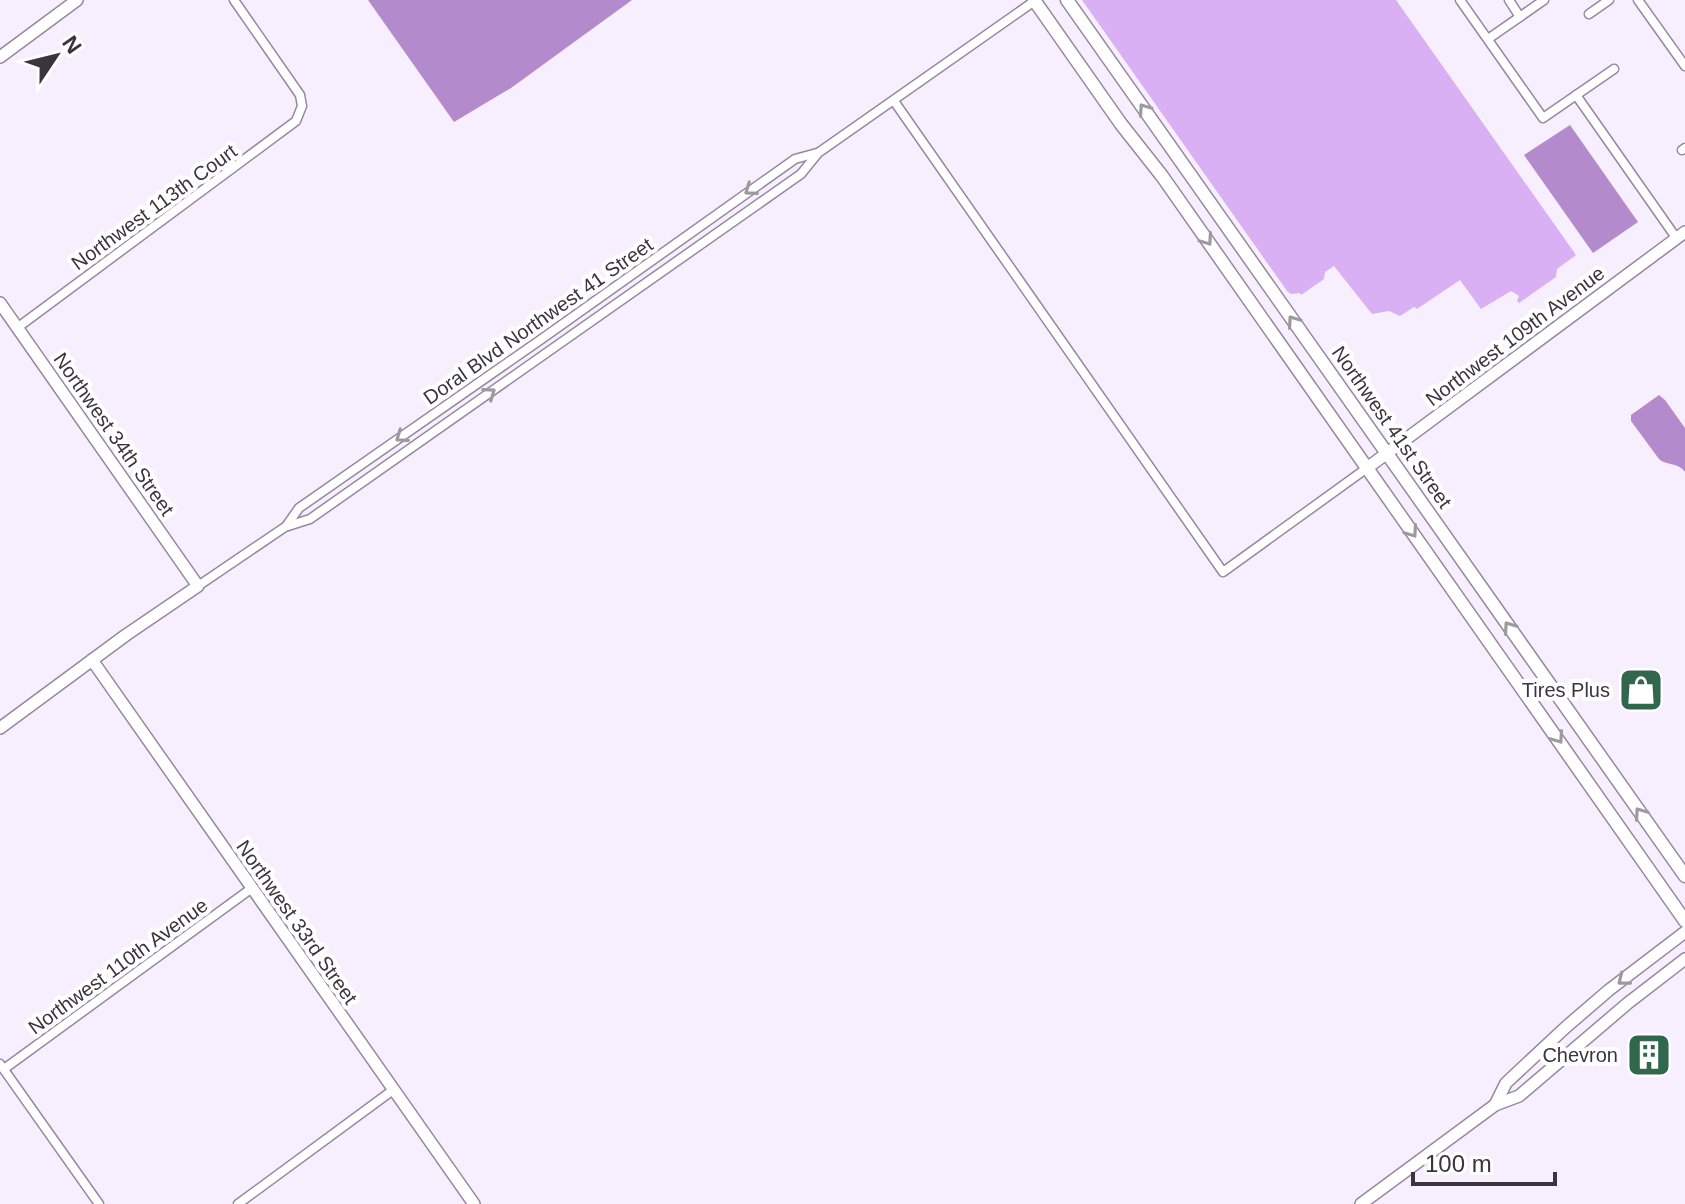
<svg xmlns="http://www.w3.org/2000/svg" width="1685" height="1204" font-family="Arial,sans-serif">
  <style>
    .forest { fill: #d9b0f3 }
    .water { fill: #b38bcc }
    .lines { fill: none; stroke-linecap: round; stroke-linejoin: round }
    .street-casing { stroke: #9788a1; stroke-width: 11 }
    .secondary-casing { stroke: #9788a1; stroke-width: 14 }
    .primary-casing { stroke: #9788a1; stroke-width: 15 }
    .street { stroke: #fff; stroke-width: 8 }
    .secondary { stroke: #fff; stroke-width: 11 }
    .primary { stroke: #fff; stroke-width: 12 }
    .oneway { stroke: #9c9a9f }
    .labels { text-anchor: middle; dominant-baseline: central; stroke-width: 8; stroke-linejoin: round; paint-order: stroke }
    .street-label { font-size: 20px; fill: #3a343f; stroke: #fff }
    .poi-label { font-size: 20px; fill: #3a343f; stroke: #fff; text-anchor: end }
  </style>
  <rect width="100%" height="100%" fill="#f7eefe"/>
  <!-- forest -->
  <path class="forest" d="M 1082,0 L 1396,0 L 1576,255 L 1557,269 L 1556,277 L 1519,303 L 1517,301 L 1519,296 L 1511,291 L 1481,309 L 1460,280 L 1417,309 L 1414,307 L 1400,316 L 1389,311 L 1372,314 L 1334,266 L 1325,272 L 1324,279 L 1301,295 L 1300,293 L 1291,294 L 1287,291 Z"/>
  <!-- water -->
  <g class="water">
    <path d="M 368,0 L 632,0 L 511,88 L 454,122 Z"/>
    <path d="M 1570,125 L 1638,222 L 1593,253 L 1524,155 Z"/>
    <path d="M 1659,395 L 1665,400 L 1685,428 L 1685,472 C 1678,462 1667,466 1659,459 L 1631,421 L 1631,415 Z"/>
  </g>
  <g class="lines">
    <!-- street casing -->
    <g class="street-casing">
      <g id="street">
        <path d="M 1460,0 L 1543,118 L 1614,69"/>
        <path d="M 1509,0 L 1520,17"/>
        <path d="M 1638,0 L 1685,66"/>
        <path d="M 1589,14 L 1609,0"/>
        <path d="M 1488,39 L 1544,0"/>
        <path d="M 1576,95 L 1677,239"/>
        <path d="M 894,101 L 1223,572 L 1367,468"/>
        <path d="M 1682,150 L 1685,148"/>
        <path d="M 17,328 L 296,121 L 302,106 L 300,95 L 234,0"/>
        <path d="M 287,525 L 299,508 L 543,338 L 795,159 L 817,153"/>
        <path d="M 198,586 L 285,527 L 310,519 L 801,174 L 818,153 L 1036,0"/>
        <path d="M 0,1064 L 99,1204"/>
        <path d="M 4,1069 L 252,888"/>
        <path d="M 238,1204 L 393,1090"/>
      </g>
    </g>
    <!-- secondary casing -->
    <g class="secondary-casing">
      <g id="secondary">
        <path d="M 0,57 L 77,0"/>
        <path d="M 0,303 L 198,586 L 126,635 L 0,728"/>
        <path d="M 1367,468 L 1685,232"/>
        <path d="M 92,660 L 474,1204"/>
        <path d="M 1495,1105 L 1506,1083 L 1566,1027 L 1609,990 L 1685,932"/>
        <path d="M 1361,1204 L 1495,1105 L 1519,1096 L 1628,1003 L 1685,959"/>
      </g>
    </g>
    <!-- primary casing -->
    <g class="primary-casing">
      <g id="primary">
        <path d="M 1034,0 L 1121,124 L 1162,176 L 1685,921"/>
        <path d="M 1067,0 L 1685,876"/>
      </g>
    </g>
    <!-- street -->
    <use href="#street" class="street"/>
    <!-- secondary -->
    <use href="#secondary" class="secondary"/>
    <!-- primary -->
    <use href="#primary" class="primary"/>
  </g>
  <!-- one-way arrows -->
  <defs><path id="oneway-chevron" d="M-2-3.5L2.5 0L-2 3.5" fill="none" stroke-width="1.6" stroke-linecap="round" stroke-linejoin="round" transform="scale(2)"/></defs>
  <g class="oneway">
    <use href="#oneway-chevron" transform="translate(1144 109) rotate(-125)"/>
    <use href="#oneway-chevron" transform="translate(750 190) rotate(145)"/>
    <use href="#oneway-chevron" transform="translate(1207 240) rotate(55)"/>
    <use href="#oneway-chevron" transform="translate(1293 321) rotate(-125)"/>
    <use href="#oneway-chevron" transform="translate(490 393) rotate(-35)"/>
    <use href="#oneway-chevron" transform="translate(401 437) rotate(145)"/>
    <use href="#oneway-chevron" transform="translate(1412 532) rotate(55)"/>
    <use href="#oneway-chevron" transform="translate(1509 627) rotate(-125)"/>
    <use href="#oneway-chevron" transform="translate(1558 738) rotate(55)"/>
    <use href="#oneway-chevron" transform="translate(1640 813) rotate(-125)"/>
    <use href="#oneway-chevron" transform="translate(1623 980) rotate(142)"/>
  </g>
  <!-- icons -->
  <defs>
    <g id="shop-square" transform="scale(2.3)"><rect x="-9" y="-9" width="18" height="18" rx="4" fill="#30674d" stroke="#fff"/><path d="M-5-2.5h2.3a2.7 3.5 0 0 1 5.4 0H5L5.5 6h-11ZM-1.5-2.5h3a1.5 2.3 0 0 0-3 0Z" fill="#fff"/></g>
    <g id="building-square" transform="scale(2.3)"><rect x="-9" y="-9" width="18" height="18" rx="4" fill="#30674d" stroke="#fff"/><path d="M-4-6H4V6H1V3H-1V6H-4ZM-2.5-4.3h1.7v1.8h-1.7ZM.8-4.3h1.7v1.8H.8ZM-2.5-1h1.7V.8h-1.7ZM.8-1h1.7V.8H.8Z" fill="#fff"/></g>
  </defs>
  <g fill-rule="evenodd">
    <use href="#shop-square" x="1641" y="690"/>
    <use href="#building-square" x="1649" y="1055"/>
  </g>
  <g class="labels">
    <!-- street labels -->
    <g class="street-label">
      <text transform="translate(154 207) rotate(-36)">Northwest 113th Court</text>
      <text transform="translate(538 321) rotate(-35)">Doral Blvd Northwest 41 Street</text>
      <text transform="translate(1515 336) rotate(-37)">Northwest 109th Avenue</text>
      <text transform="translate(1392 427) rotate(55)">Northwest 41st Street</text>
      <text transform="translate(114 434) rotate(55)">Northwest 34th Street</text>
      <text transform="translate(297 922) rotate(55)">Northwest 33rd Street</text>
      <text transform="translate(118 966) rotate(-36)">Northwest 110th Avenue</text>
    </g>
    <!-- poi labels -->
    <g class="poi-label">
      <text x="1610" y="690">Tires Plus</text>
      <text x="1618" y="1055">Chevron</text>
    </g>
  </g>
  <!-- north arrow -->
  <g transform="translate(56 56) rotate(55)" stroke="#ffffff" stroke-width="6" paint-order="stroke">
  <path d="M0-6L14 30L0 20L-14 30Z" fill="#3a343f"/>
  <text y="-12" font-size="22" font-weight="bold" text-anchor="middle" fill="#3a343f">N</text>
  </g>
  <!-- scale -->
  <path d="M1413 1172v12h142v-12" fill="none" stroke="#3a343f" stroke-width="4"/>
  <text x="1425" y="1172" font-size="24" fill="#3a343f" stroke="#ffffff" stroke-width="6" paint-order="stroke">100 m</text>
</svg>
